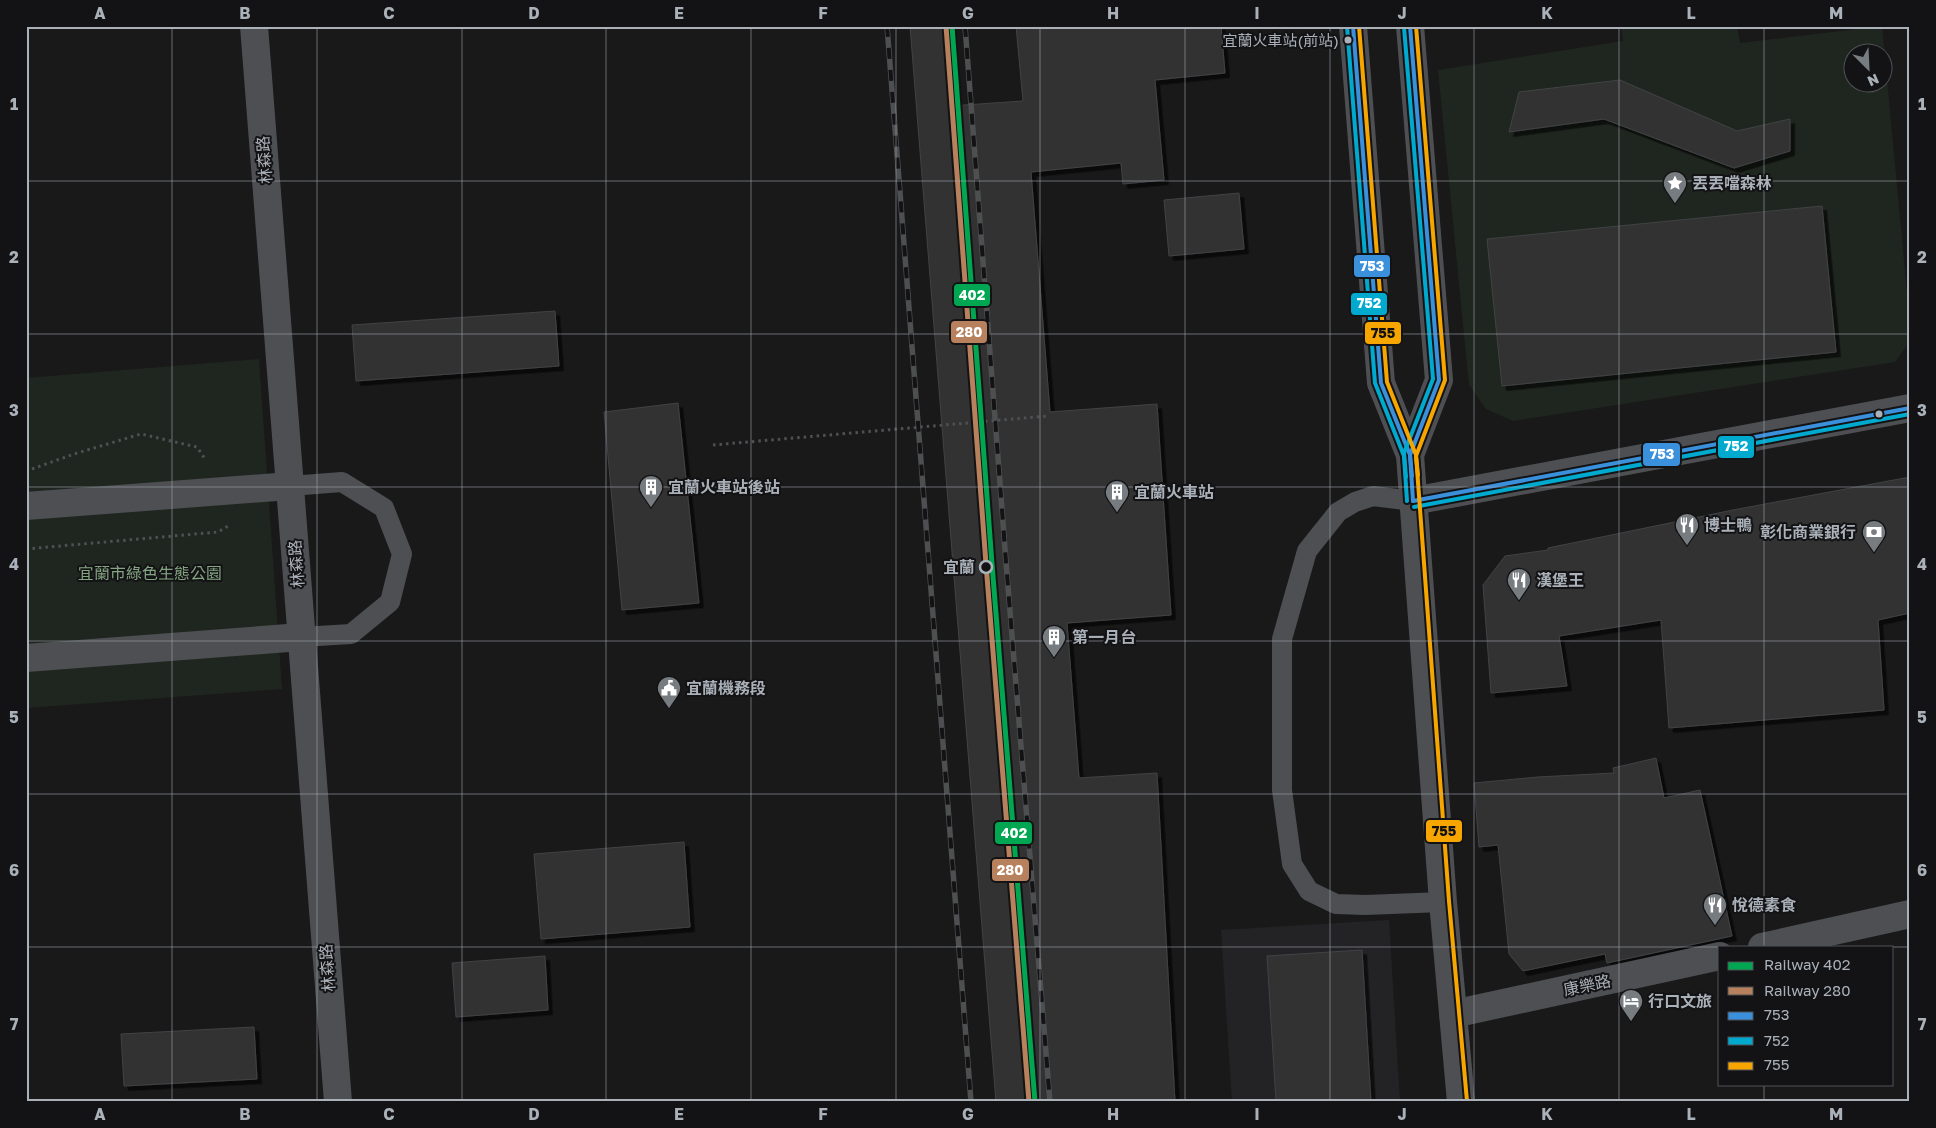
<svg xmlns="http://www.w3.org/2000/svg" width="1936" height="1128" font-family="'Golos Text','Noto Sans TC',sans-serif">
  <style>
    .built { fill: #232325 }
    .green { fill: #1f261f; fill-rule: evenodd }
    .building { fill: #323233; stroke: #414345; filter: url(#shadow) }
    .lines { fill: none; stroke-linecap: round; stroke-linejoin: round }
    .path { stroke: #4f5053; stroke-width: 3; stroke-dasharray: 2.5 4; stroke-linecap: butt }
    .service { stroke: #4d4f52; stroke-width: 20 }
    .minor { stroke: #4d4f52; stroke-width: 28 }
    .tertiary { stroke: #4d4f52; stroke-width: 28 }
    .rail-casing { stroke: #4d4f50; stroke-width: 5.5 }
    .rail { stroke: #131315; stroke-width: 4; stroke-dasharray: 11; stroke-linecap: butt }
    .path-bridge { stroke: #4f5053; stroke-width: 3; stroke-dasharray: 2.5 4; stroke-linecap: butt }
    .bus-1-casing { stroke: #131315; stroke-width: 8 }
    .bus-2-casing { stroke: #131315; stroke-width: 8 }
    .bus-3-casing { stroke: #131315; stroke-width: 8 }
    .bus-1 { stroke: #3a90db; stroke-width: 4 }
    .bus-2 { stroke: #00a9ce; stroke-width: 4 }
    .bus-3 { stroke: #f7a600; stroke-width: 4 }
    .rail-1-casing { stroke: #131315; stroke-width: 9 }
    .rail-2-casing { stroke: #131315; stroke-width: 9 }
    .rail-1 { stroke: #00a651; stroke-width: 5 }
    .rail-2 { stroke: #b6815c; stroke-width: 5 }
    .grid { fill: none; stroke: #aab1b9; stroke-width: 1; stroke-opacity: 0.55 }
    .bus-dot { fill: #aab1b9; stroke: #131315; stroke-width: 2 }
    .stop-dot { fill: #131315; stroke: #aab1b9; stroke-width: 2.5 }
    .labels { text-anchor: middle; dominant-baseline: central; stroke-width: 4; stroke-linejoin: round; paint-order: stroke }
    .bus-label { font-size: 15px; fill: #aab1b9; stroke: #131315; text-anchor: end }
    .street-label { font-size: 16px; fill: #aab1b9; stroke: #131315 }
    .poi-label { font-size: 16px; font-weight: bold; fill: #aab1b9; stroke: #131315; text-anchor: start }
    .stop-label { font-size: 16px; font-weight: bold; fill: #aab1b9; stroke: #131315; text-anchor: end }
    .park-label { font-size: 16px; fill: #85a482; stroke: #131315 }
    .line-badge { stroke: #131315; stroke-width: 2 }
    .badge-label { font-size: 14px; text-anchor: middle; font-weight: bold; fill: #fff }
    .pale-badge-label { font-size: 14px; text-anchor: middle; font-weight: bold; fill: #111 }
    .neatline { fill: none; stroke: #aab1b9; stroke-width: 2 }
    .grid-label { font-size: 16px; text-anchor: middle; font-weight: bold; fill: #aab1b9 }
  </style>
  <defs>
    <filter id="shadow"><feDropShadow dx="4.5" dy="4.5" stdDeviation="0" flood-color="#0009"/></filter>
  </defs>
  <rect width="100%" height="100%" fill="#191919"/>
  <!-- built -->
  <path class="built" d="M 1389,920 L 1400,1102 L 1232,1102 L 1221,930 Z"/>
  <!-- green -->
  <g class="green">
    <path d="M 1621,26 L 1737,26 L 1740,43 L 1882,26 L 1910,325 L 1910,341 L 1895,362 L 1513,421 L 1486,409 L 1469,385 L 1438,70 L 1623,41 ZM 1854,52 L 1884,52 L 1884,82 L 1854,82 Z"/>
    <path d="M 259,359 L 282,689 L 26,708 L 26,378 Z"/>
  </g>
  <!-- building -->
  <g class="building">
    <path d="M 910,26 L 943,26 L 950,106 L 1023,101 L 1016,26 L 1221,26 L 1225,73 L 1155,80 L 1164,180 L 1123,184 L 1121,163 L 1031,172 L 1050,412 L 1157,404 L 1171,615 L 1067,623 L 1079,778 L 1157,773 L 1175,1102 L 996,1102 Z"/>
    <path d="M 1620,80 L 1737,131 L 1790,119 L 1790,151 L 1734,168 L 1604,119 L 1509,132 L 1519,92 Z"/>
    <path d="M 1239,193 L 1244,249 L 1169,256 L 1164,200 Z"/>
    <path d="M 1822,206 L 1836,352 L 1502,386 L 1487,239 Z"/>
    <path d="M 555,311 L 559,366 L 356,381 L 352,325 Z"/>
    <path d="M 678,403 L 699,603 L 622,610 L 604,412 Z"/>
    <path d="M 1910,477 L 1910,613 L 1878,620 L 1884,710 L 1669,728 L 1661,620 L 1559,636 L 1567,686 L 1491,693 L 1483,585 L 1505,556 L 1548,550 L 1548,548 L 1733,510 Z"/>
    <path d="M 1656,758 L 1664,798 L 1700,790 L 1732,936 L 1607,963 L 1605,954 L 1523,971 L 1509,954 L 1498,845 L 1479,847 L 1474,783 L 1538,777 L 1614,773 L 1613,768 Z"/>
    <path d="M 684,842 L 690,927 L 541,939 L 534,854 Z"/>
    <path d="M 1362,950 L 1371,1102 L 1276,1102 L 1267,956 Z"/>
    <path d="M 545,956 L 548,1010 L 456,1017 L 452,963 Z"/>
    <path d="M 254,1027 L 257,1079 L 124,1086 L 121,1034 Z"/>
  </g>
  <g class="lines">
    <!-- path -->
    <g class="path">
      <path d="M 32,469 L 74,454 L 141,434 L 197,447 L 205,459"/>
      <path d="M 26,549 L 218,532 L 228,526"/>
    </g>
    <!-- service -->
    <g class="service">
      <path d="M 290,486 L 342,482 L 384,508 L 402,554 L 390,602 L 351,634 L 301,637"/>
      <path d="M 1413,501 L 1373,496 L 1355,502 L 1338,512 L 1307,551 L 1282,639 L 1282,790 L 1292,864 L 1309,891 L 1336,904 L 1365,905 L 1443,902"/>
    </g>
    <!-- minor -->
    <g class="minor">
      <path d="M 1413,501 L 1910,408"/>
      <path d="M 26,506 L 290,486"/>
      <path d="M 26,658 L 301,637"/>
      <path d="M 1762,947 L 1910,914"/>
      <path d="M 1453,1014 L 1720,956"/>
    </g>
    <!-- tertiary -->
    <g class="tertiary">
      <path d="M 254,26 L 338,1102"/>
      <path d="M 1353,26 L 1381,383 L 1410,455 L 1443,902 L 1461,1102"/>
      <path d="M 1410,26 L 1439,380 L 1410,455"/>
    </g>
    <!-- rail casing -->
    <g class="rail-casing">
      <g id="rail">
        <path d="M 887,26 L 971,1102"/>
        <path d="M 965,26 L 1006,562 L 1050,1102"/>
      </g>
    </g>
    <!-- rail -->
    <use href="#rail" class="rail"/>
    <!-- path-bridge -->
    <path class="path-bridge" d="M 713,445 L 1048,416"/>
    <!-- bus-1 casing -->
    <g class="bus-1-casing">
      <g id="bus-1">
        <path d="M 1353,26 L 1381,383 L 1410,455 L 1413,501"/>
        <path d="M 1410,26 L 1439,380 L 1410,455 L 1412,476"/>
        <path d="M 1413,501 L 1910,408"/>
      </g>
    </g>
    <!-- bus-2 casing -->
    <g class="bus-2-casing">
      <g id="bus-2">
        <path d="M 1347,26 L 1375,383 L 1404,456 L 1407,501"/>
        <path d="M 1404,27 L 1433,379 L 1404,453 L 1406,477"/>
        <path d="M 1414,507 L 1910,414"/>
      </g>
    </g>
    <!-- bus-3 casing -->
    <g class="bus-3-casing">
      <g id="bus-3">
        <path d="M 1359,26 L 1387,382 L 1416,455 L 1449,901 L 1467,1101"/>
        <path d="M 1416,26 L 1445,380 L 1416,456 L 1418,475"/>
      </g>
    </g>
    <!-- bus-1 -->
    <use href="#bus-1" class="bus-1"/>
    <!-- bus-2 -->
    <use href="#bus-2" class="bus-2"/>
    <!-- bus-3 -->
    <use href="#bus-3" class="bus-3"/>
    <!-- rail-1 casing -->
    <g class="rail-1-casing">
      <path id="rail-1" d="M 952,26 L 992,564 L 1035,1102"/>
    </g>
    <!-- rail-2 casing -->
    <g class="rail-2-casing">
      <path id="rail-2" d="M 946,26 L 986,564 L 1029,1102"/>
    </g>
    <!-- rail-1 -->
    <use href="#rail-1" class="rail-1"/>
    <!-- rail-2 -->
    <use href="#rail-2" class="rail-2"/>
  </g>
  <!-- grid -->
  <path class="grid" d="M 172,26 L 172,1102M 317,26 L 317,1102M 462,26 L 462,1102M 606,26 L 606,1102M 751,26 L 751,1102M 896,26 L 896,1102M 1040,26 L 1040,1102M 1185,26 L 1185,1102M 1330,26 L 1330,1102M 1474,26 L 1474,1102M 1619,26 L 1619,1102M 1764,26 L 1764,947M 26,181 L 1910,181M 26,334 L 1910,334M 26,487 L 1910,487M 26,641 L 1910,641M 26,794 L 1910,794M 26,947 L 1720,947M 1892,947 L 1910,947M 1764,1084 L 1764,1102"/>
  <!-- icons -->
  <defs>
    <g id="sight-pin" transform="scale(1.25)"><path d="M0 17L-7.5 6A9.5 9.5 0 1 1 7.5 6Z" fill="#777c81" stroke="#131315"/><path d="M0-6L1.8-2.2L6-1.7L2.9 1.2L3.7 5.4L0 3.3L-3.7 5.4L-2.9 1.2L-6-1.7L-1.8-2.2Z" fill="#fff"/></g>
    <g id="building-pin" transform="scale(1.25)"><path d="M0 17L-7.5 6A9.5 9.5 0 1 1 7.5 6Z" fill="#777c81" stroke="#131315"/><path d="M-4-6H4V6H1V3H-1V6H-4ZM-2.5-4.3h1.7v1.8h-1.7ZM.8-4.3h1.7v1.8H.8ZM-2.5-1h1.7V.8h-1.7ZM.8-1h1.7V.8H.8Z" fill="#fff"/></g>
    <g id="restaurant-pin" transform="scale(1.25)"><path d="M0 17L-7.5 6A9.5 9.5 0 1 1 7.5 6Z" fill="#777c81" stroke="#131315"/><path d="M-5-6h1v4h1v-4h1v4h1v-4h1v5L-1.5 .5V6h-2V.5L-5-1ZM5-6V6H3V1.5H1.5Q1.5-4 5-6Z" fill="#fff"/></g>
    <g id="bank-pin" transform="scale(1.25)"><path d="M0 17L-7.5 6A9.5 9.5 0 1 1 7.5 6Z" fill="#777c81" stroke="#131315"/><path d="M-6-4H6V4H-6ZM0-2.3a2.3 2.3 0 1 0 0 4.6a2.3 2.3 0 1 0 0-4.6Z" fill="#fff"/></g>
    <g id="civic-pin" transform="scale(1.25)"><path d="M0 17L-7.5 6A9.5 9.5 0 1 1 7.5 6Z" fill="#777c81" stroke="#131315"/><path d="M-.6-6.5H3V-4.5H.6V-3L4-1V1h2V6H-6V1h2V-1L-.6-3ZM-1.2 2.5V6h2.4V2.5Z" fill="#fff"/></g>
    <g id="hotel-pin" transform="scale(1.25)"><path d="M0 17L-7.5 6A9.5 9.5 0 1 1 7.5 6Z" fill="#777c81" stroke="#131315"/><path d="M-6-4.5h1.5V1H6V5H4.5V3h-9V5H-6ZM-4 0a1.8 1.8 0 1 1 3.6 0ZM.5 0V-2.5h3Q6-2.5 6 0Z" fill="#fff"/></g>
  </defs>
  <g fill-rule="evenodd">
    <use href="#sight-pin" x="1675" y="183"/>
    <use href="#building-pin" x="651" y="487"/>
    <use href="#building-pin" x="1117" y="492"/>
    <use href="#restaurant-pin" x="1687" y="525"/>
    <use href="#bank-pin" x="1874" y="532"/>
    <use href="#restaurant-pin" x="1519" y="580"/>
    <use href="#building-pin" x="1054" y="637"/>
    <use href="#civic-pin" x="669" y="688"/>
    <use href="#restaurant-pin" x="1715" y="905"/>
    <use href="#hotel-pin" x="1631" y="1001"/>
  </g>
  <!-- markers -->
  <g class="bus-dot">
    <circle cx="1348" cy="40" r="4.5"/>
    <circle cx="1879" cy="414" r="4.5"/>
  </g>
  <circle class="stop-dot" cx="986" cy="567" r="6"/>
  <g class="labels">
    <!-- bus labels -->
    <g class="bus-label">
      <text x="1339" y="40">宜蘭火車站(前站)</text>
    </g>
    <!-- street labels -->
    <g class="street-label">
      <text transform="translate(264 160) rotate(-94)">林森路</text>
      <text transform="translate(296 564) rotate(-94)">林森路</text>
      <text transform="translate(327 968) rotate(-94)">林森路</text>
      <text transform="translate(1587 985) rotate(-12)">康樂路</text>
    </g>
    <!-- poi labels -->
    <g class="poi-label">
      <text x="1692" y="183">丟丟噹森林</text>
      <text x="668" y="487">宜蘭火車站後站</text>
      <text x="1134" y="492">宜蘭火車站</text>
      <text x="1704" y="525">博士鴨</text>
      <text x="1856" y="532" text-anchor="end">彰化商業銀行</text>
      <text x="1536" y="580">漢堡王</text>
      <text x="1072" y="637">第一月台</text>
      <text x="686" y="688">宜蘭機務段</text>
      <text x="1732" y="905">悅德素食</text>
      <text x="1648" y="1001">行口文旅</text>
    </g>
    <!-- stop labels -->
    <g class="stop-label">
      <text x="975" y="567">宜蘭</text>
    </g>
    <!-- park labels -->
    <g class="park-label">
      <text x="150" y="573">宜蘭市綠色生態公園</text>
    </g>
  </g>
  <g class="line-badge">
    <rect x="1353" y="254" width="38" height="24" rx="5" fill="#3a90db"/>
    <rect x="953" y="283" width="38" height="24" rx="5" fill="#00a651"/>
    <rect x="1350" y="292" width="38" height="24" rx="5" fill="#00a9ce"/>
    <rect x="950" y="320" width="38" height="24" rx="5" fill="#b6815c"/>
    <rect x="1364" y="321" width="38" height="24" rx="5" fill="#f7a600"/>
    <rect x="1717" y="435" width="38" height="24" rx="5" fill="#00a9ce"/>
    <rect x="1642" y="442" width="39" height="25" rx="5" fill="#3a90db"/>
    <rect x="1425" y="819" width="38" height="24" rx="5" fill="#f7a600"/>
    <rect x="994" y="821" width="39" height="24" rx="5" fill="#00a651"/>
    <rect x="991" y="858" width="39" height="24" rx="5" fill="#b6815c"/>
  </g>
  <g class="badge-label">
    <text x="1372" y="271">753</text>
    <text x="972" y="300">402</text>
    <text x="1369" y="308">752</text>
    <text x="969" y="337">280</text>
    <text x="1736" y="451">752</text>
    <text x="1662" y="459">753</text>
    <text x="1014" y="838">402</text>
    <text x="1010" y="875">280</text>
  </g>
  <g class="pale-badge-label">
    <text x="1383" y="338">755</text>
    <text x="1444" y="836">755</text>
  </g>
  <!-- border -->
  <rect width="1936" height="1128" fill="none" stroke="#131315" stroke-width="55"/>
  <!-- legend -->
  <rect x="1718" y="946" width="175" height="140" fill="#131315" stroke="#4f5257"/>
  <rect x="1728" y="962" width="25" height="8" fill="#00a651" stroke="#4f5257"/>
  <text x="1764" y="970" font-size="15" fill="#aab1b9">Railway 402</text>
  <rect x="1728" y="987" width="25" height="8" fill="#b6815c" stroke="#4f5257"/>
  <text x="1764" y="996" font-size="15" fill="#aab1b9">Railway 280</text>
  <rect x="1728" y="1012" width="25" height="8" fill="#3a90db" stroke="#4f5257"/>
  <text x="1764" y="1020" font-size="15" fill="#aab1b9">753</text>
  <rect x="1728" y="1037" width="25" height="8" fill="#00a9ce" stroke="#4f5257"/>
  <text x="1764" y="1046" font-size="15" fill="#aab1b9">752</text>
  <rect x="1728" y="1062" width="25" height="8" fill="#f7a600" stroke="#4f5257"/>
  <text x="1764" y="1070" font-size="15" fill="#aab1b9">755</text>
  <!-- north arrow -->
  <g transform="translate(1868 68) rotate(156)"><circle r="24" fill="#131315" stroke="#4f5257"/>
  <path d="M0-4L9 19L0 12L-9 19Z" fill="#777c81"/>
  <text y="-8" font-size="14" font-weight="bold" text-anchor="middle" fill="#aab1b9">N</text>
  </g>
  <rect x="28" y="28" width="1880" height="1072" class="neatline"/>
  <g class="grid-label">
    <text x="100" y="19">A</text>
    <text x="245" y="19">B</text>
    <text x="389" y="19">C</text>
    <text x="534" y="19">D</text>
    <text x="679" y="19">E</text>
    <text x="823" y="19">F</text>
    <text x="968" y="19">G</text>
    <text x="1113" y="19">H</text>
    <text x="1257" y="19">I</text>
    <text x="1402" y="19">J</text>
    <text x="1547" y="19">K</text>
    <text x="1691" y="19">L</text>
    <text x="1836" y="19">M</text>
    <text x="14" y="110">1</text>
    <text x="1922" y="110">1</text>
    <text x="14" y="263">2</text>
    <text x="1922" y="263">2</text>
    <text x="14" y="416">3</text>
    <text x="1922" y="416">3</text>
    <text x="14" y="570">4</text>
    <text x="1922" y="570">4</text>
    <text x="14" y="723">5</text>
    <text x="1922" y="723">5</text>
    <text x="14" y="876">6</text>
    <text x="1922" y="876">6</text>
    <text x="14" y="1030">7</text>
    <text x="1922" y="1030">7</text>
    <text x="100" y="1120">A</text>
    <text x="245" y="1120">B</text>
    <text x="389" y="1120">C</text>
    <text x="534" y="1120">D</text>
    <text x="679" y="1120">E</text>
    <text x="823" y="1120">F</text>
    <text x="968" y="1120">G</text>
    <text x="1113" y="1120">H</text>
    <text x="1257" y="1120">I</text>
    <text x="1402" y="1120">J</text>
    <text x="1547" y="1120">K</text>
    <text x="1691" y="1120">L</text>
    <text x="1836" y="1120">M</text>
  </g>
</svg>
